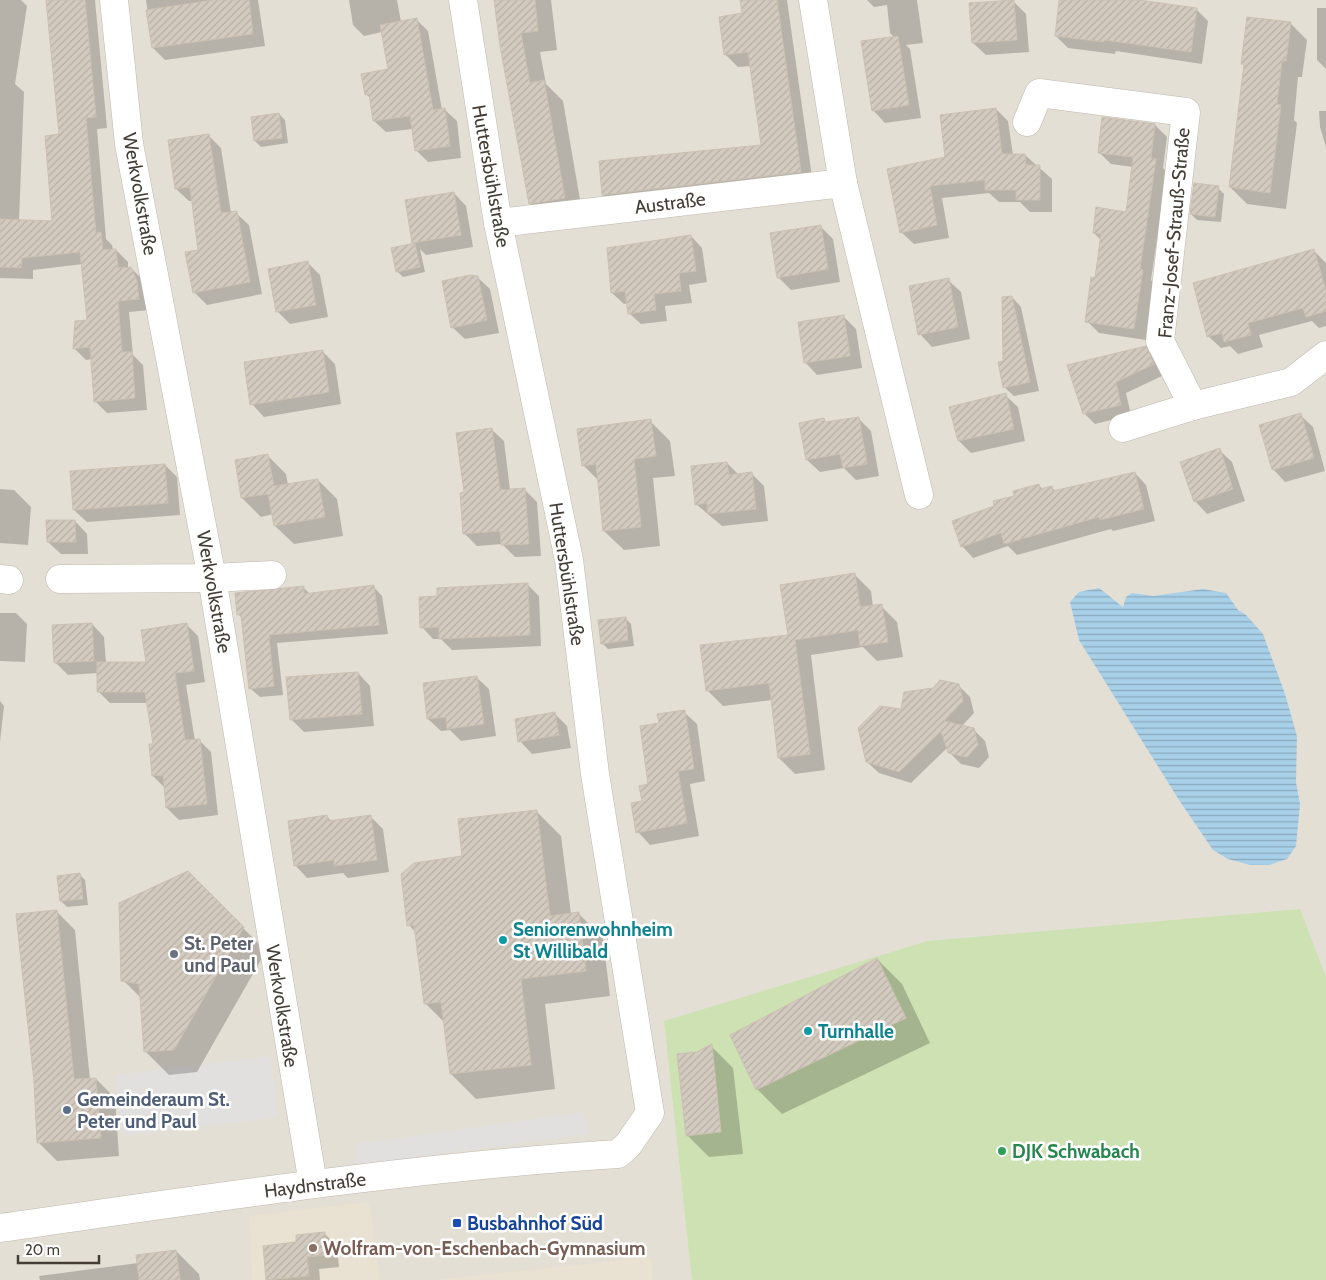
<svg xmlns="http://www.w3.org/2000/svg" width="1326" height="1280" font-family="Cabin,sans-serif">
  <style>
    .residential { fill: #e4dfd5 }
    .education { fill: #e9e1d1 }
    .pitch { fill: #cee1b3 }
    .parking { fill: #e2e0de }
    .water { fill: url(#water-rules) }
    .shadow { fill: #0003 }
    .building { fill: url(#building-hatch); stroke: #cbc0b1 }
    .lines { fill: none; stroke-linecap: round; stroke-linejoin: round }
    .minor-casing { stroke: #beb7ad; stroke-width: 29 }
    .minor { stroke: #fff; stroke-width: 28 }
    .culture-dot { fill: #0f9aa8; stroke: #fff; stroke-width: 2 }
    .worship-dot { fill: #6b7280; stroke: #fff; stroke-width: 2 }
    .service-dot { fill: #5c6f8a; stroke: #fff; stroke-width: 2 }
    .leisure-dot { fill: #2e9e5b; stroke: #fff; stroke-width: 2 }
    .transit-dot { fill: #1a4fb4; stroke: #fff; stroke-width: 2 }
    .education-dot { fill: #8d6e63; stroke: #fff; stroke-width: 2 }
    .labels { text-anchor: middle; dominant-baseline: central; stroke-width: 5; stroke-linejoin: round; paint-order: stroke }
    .street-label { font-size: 19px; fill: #433d36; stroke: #fff }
    .culture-label { font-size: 19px; font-weight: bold; fill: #0d838f; stroke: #fff; text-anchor: start }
    .worship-label { font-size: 19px; font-weight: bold; fill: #5b616d; stroke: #fff; text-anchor: start }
    .service-label { font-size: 19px; font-weight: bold; fill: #4e5e75; stroke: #fff; text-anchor: start }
    .leisure-label { font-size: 19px; font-weight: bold; fill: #27864d; stroke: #fff; text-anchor: start }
    .transit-label { font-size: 19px; font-weight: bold; fill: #164399; stroke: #fff; text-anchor: start }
    .education-label { font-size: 19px; font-weight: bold; fill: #785e54; stroke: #fff; text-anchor: start }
  </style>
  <defs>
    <pattern id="water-rules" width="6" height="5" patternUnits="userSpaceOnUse" patternTransform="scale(1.25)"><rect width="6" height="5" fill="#a8d0e8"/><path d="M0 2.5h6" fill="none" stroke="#8aaabd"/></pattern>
    <pattern id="building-hatch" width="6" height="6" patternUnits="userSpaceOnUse" patternTransform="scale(1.25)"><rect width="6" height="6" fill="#d4cbc0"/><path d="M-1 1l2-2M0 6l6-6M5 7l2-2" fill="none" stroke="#b7afa6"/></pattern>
  </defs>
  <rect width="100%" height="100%" fill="#f1ede6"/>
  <!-- residential -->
  <rect class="residential" x="0" y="0" width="1326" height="1280"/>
  <!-- education -->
  <g class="education">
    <path d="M 369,1202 L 380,1280 L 252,1280 L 249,1216 Z"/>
    <path d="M 651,1257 L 653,1280 L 435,1280 Z"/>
  </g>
  <!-- pitch -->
  <path class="pitch" d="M 1300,909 L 1326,977 L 1326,1280 L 692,1280 L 664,1021 L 928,941 Z"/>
  <!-- parking -->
  <g class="parking">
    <path d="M 270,1056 L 278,1117 L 123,1136 L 115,1075 Z"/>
    <path d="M 583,1112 L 589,1134 L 357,1165 L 355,1144 Z"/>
  </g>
  <!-- water -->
  <path class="water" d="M 1099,588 L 1123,607 L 1126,597 L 1132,593 L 1153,596 L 1203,589 L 1226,593 L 1238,610 L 1246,615 L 1263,634 L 1285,694 L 1297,736 L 1296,782 L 1300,804 L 1296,846 L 1287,859 L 1269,865 L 1250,865 L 1228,859 L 1213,850 L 1179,800 L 1079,640 L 1070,602 L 1079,592 Z"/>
  <!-- shadow -->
  <g class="shadow">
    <path d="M 0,0 L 21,0 L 27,6 L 15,84 L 24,92 L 19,221 L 54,222 L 61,135 L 47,0 L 95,0 L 107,128 L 97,129 L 106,239 L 112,245 L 113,250 L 116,250 L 128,262 L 128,268 L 131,268 L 143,280 L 150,310 L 129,312 L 133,355 L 143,365 L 147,410 L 107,413 L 95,401 L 92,359 L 86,360 L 74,348 L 88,321 L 83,264 L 33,270 L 33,279 L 0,278 Z"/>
    <path d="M 146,0 L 258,0 L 265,46 L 165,60 L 153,48 Z"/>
    <path d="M 349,0 L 397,0 L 401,22 L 416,19 L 428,31 L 442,110 L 445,110 L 457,121 L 461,158 L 428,162 L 416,150 L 413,129 L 386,132 L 374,121 L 371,99 L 366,94 L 389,70 L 382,32 L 364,36 L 353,25 Z"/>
    <path d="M 495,0 L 551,0 L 557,50 L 540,52 L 546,84 L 563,101 L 583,217 L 549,223 L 530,203 Z"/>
    <path d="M 742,0 L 787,0 L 813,184 L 616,207 L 603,195 L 762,146 L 751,66 L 738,67 L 726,55 L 744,14 Z"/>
    <path d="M 867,0 L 917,0 L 923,43 L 906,45 L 910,49 L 921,118 L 885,123 L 873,110 L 894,37 L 890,33 L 887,5 L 874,7 Z"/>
    <path d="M 1060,0 L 1130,0 L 1196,9 L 1208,21 L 1202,64 L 1116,51 L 1115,54 L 1068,48 L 1056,36 Z"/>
    <path d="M 1013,1 L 1026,14 L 1029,52 L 986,55 L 973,43 Z"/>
    <path d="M 1317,8 L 1326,8 L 1326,69 L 1317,60 Z"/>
    <path d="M 1290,23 L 1307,40 L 1302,77 L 1298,77 L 1294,120 L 1297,123 L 1286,209 L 1247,204 L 1230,187 L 1245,65 L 1243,63 Z"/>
    <path d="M 996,109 L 1008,121 L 1013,155 L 1025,155 L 1052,179 L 1052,212 L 1030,212 L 1020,202 L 999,202 L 989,193 L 942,198 L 949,238 L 914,244 L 901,232 L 947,158 Z"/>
    <path d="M 1319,111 L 1326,111 L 1326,147 L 1320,127 Z"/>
    <path d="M 279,114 L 285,120 L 288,143 L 261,147 L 255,141 Z"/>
    <path d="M 1155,125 L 1167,137 L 1163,168 L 1167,172 L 1151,280 L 1154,283 L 1146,340 L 1099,333 L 1087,321 L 1101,240 L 1094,233 L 1127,213 L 1133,167 L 1111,164 L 1099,152 Z"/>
    <path d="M 208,135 L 221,148 L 231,213 L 236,213 L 249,225 L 262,294 L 207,305 L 194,292 L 199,251 L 193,201 L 189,201 L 176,189 Z"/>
    <path d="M 1218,188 L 1224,194 L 1221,222 L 1197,220 L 1191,214 Z"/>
    <path d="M 454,193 L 466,206 L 473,247 L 426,255 L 420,249 L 425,272 L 403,277 L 397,271 L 415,244 L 413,242 Z"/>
    <path d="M 820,226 L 833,239 L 840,282 L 791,290 L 778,277 Z"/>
    <path d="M 691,236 L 702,248 L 707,282 L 689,285 L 692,303 L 665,306 L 667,321 L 641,324 L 629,313 L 628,303 L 624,304 L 612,293 Z"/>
    <path d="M 1314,251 L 1326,263 L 1326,326 L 1319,328 L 1312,321 L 1259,335 L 1263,347 L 1238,354 L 1230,346 L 1221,348 L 1208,336 Z"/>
    <path d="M 308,263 L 320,275 L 328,317 L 290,324 L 277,311 Z"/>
    <path d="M 477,277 L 490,289 L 499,333 L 465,339 L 452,327 Z"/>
    <path d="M 948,280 L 961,292 L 970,339 L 932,347 L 920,334 Z"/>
    <path d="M 1012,297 L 1021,307 L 1039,391 L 1014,396 L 1004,387 L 1004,362 Z"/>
    <path d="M 843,316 L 856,329 L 862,368 L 817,375 L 805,362 Z"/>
    <path d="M 1145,347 L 1156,358 L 1164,375 L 1126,393 L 1131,415 L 1095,424 L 1084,413 L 1069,366 Z"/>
    <path d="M 322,351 L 335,364 L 341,404 L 264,417 L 252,404 Z"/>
    <path d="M 1005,395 L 1018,407 L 1025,441 L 971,453 L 959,441 Z"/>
    <path d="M 1300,415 L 1313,427 L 1325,471 L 1285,482 L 1273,469 Z"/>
    <path d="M 858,418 L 871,431 L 879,476 L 856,480 L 844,468 L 820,472 L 807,460 L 824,420 L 827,423 Z"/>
    <path d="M 650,421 L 670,441 L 675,476 L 653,478 L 660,546 L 624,550 L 604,531 L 599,481 L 583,465 Z"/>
    <path d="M 491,429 L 504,441 L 510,490 L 524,489 L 537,502 L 541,556 L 515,557 L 502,544 L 477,546 L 464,533 L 466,494 Z"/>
    <path d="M 1219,450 L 1232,462 L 1245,501 L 1207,514 L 1195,501 Z"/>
    <path d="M 268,456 L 286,474 L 288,485 L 318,480 L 337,499 L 343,536 L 294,544 L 275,526 L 273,514 L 261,517 L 242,498 L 236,461 Z"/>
    <path d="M 727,463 L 739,475 L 751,473 L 764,486 L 768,521 L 722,526 L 696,504 Z"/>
    <path d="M 165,465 L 177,477 L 180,515 L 87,522 L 74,510 Z"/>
    <path d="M 1135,473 L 1146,485 L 1155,521 L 1113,531 L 1111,529 L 1017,555 L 1008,546 L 973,558 L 962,546 L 995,507 L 1038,485 L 1043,489 L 1051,487 L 1056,491 Z"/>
    <path d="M 0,489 L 14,490 L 31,507 L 28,545 L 0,543 Z"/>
    <path d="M 75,521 L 87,534 L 88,554 L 61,554 L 48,542 Z"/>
    <path d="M 855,575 L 871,591 L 873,607 L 881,606 L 897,622 L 903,657 L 877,661 L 863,647 L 811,655 L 825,770 L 795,774 L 779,758 L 772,700 L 723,706 L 707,690 L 789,636 Z"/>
    <path d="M 528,585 L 539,596 L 541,646 L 452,650 L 441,639 L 433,639 L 422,627 L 438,597 Z"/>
    <path d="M 373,586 L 382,596 L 388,634 L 277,643 L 283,695 L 260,697 L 250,688 L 243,619 L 239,615 L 303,587 L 310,594 Z"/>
    <path d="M 0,613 L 16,613 L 27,624 L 25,662 L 0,661 Z"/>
    <path d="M 625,618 L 631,624 L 634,646 L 608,649 L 602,643 Z"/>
    <path d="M 92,624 L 104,637 L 106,663 L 148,663 L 186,624 L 198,636 L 205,682 L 186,685 L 195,741 L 199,740 L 211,752 L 218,815 L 179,820 L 167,808 L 165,788 L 153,776 L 150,745 L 155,745 L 148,703 L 110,703 L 98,691 L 98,673 L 68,675 L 55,662 Z"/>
    <path d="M 358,673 L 370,686 L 374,726 L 304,732 L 291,719 Z"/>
    <path d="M 476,677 L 489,689 L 496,736 L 461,741 L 450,730 L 441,731 L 428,719 Z"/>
    <path d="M 958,685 L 970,697 L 974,713 L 962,726 L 973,729 L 985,741 L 989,757 L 979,768 L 961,764 L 949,752 L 948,747 L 911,783 L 879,773 L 867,762 L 902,710 Z"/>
    <path d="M 0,701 L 4,706 L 0,742 Z"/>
    <path d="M 684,712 L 697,724 L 705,781 L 690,784 L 699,836 L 650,845 L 638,832 L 643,802 L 650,785 L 660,724 Z"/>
    <path d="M 555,714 L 567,726 L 571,748 L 532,754 L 520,741 Z"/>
    <path d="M 536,811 L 561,836 L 571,914 L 578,913 L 603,938 L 610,996 L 545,1004 L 555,1089 L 476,1099 L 451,1074 L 445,1023 L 425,1003 L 416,933 L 409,925 L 464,857 Z"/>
    <path d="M 327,816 L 332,822 L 370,816 L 383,829 L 389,872 L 348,878 L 343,873 L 307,878 L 295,865 Z"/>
    <path d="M 188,873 L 266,951 L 197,1072 L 169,1075 L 146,1052 L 142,999 L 123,980 Z"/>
    <path d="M 79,874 L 85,880 L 88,905 L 67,907 L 61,901 Z"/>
    <path d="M 56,911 L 75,930 L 90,1080 L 96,1079 L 115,1098 L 119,1156 L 57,1161 L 38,1142 Z"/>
    <path d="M 877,959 L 902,984 L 930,1043 L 782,1114 L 757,1089 Z"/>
    <path d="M 711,1046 L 733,1068 L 743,1154 L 709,1157 L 687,1135 L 697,1053 Z"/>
    <path d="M 324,1233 L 337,1246 L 339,1267 L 319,1269 L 320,1280 L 267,1280 L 264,1247 L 298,1243 Z"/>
    <path d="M 176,1251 L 199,1274 L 200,1280 L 40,1280 L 39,1276 L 138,1263 Z"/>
  </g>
  <!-- building -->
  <g class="building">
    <path d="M 46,0 L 85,0 L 96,117 L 86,118 L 96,233 L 101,232 L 103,250 L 116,249 L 118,268 L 131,267 L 137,281 L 139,299 L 118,301 L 122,352 L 132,352 L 135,398 L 94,402 L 90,347 L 73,349 L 75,321 L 87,320 L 80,252 L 22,258 L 21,268 L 0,267 L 0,219 L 52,221 L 45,136 L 59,134 Z"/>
    <path d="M 213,0 L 249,0 L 253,34 L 152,48 L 146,10 Z"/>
    <path d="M 494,0 L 535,0 L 538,31 L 521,33 L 530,83 L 544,80 L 565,198 L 529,204 L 500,46 Z"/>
    <path d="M 740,0 L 777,0 L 801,172 L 602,195 L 599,161 L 761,145 L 748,52 L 724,55 L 719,17 L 742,13 Z"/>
    <path d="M 1014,0 L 1017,40 L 972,43 L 969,3 Z"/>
    <path d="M 1059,0 L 1139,0 L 1197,8 L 1191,52 L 1104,40 L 1104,42 L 1055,36 Z"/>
    <path d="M 1247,17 L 1291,22 L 1286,61 L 1282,61 L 1277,104 L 1281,105 L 1270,193 L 1229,187 L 1244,64 L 1241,64 Z"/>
    <path d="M 417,18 L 433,110 L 445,108 L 450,146 L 415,151 L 410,116 L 373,121 L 369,94 L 365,95 L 361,74 L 388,69 L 380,25 Z"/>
    <path d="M 898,36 L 909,105 L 872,111 L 861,41 Z"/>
    <path d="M 996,108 L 1002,154 L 1025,154 L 1026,165 L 1040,165 L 1040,200 L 1016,200 L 1016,190 L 985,190 L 985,180 L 930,186 L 937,225 L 900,233 L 887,169 L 945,157 L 940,115 Z"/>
    <path d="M 279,113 L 282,138 L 254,141 L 251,117 Z"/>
    <path d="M 1102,117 L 1155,124 L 1151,158 L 1156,159 L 1140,269 L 1143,270 L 1134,329 L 1085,322 L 1091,277 L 1095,278 L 1101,234 L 1093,233 L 1096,207 L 1126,212 L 1133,157 L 1098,153 Z"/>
    <path d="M 209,134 L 221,213 L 237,211 L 250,282 L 193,293 L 185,252 L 198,250 L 190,187 L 175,189 L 168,140 Z"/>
    <path d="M 1194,183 L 1219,186 L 1215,217 L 1190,214 Z"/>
    <path d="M 454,192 L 461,235 L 412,243 L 405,200 Z"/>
    <path d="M 821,225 L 828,269 L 777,278 L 770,233 Z"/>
    <path d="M 691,235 L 696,271 L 679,273 L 681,291 L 654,294 L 656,310 L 628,314 L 625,291 L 611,293 L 607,248 Z"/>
    <path d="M 415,243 L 420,267 L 396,272 L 391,248 Z"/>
    <path d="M 1314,249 L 1326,291 L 1326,311 L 1306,317 L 1303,308 L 1248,323 L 1251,335 L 1224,342 L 1222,333 L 1207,337 L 1193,283 Z"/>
    <path d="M 308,261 L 316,305 L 276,312 L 268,269 Z"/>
    <path d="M 470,275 L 478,276 L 487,320 L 451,328 L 442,281 Z"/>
    <path d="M 949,278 L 958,327 L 918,335 L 909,286 Z"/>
    <path d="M 1012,296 L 1030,382 L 1003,388 L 998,362 L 1003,361 L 1002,297 Z"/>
    <path d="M 844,315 L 850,356 L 804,363 L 798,322 Z"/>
    <path d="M 1146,346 L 1154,364 L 1116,382 L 1121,405 L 1083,414 L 1067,365 Z"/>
    <path d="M 323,350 L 329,392 L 250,405 L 244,362 Z"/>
    <path d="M 1006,393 L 1014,429 L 958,441 L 949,407 Z"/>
    <path d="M 1301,413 L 1314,458 L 1272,470 L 1259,425 Z"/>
    <path d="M 859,417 L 867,464 L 843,468 L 840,454 L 806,460 L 799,423 L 824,418 L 825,422 Z"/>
    <path d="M 651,419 L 656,456 L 634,459 L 641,527 L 603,531 L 596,464 L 582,466 L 577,429 Z"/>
    <path d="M 492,428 L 500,490 L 525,488 L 529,544 L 501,545 L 500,531 L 463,534 L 460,493 L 464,492 L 456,433 Z"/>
    <path d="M 1220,448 L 1233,489 L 1194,502 L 1180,462 Z"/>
    <path d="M 268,454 L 274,486 L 318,479 L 325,517 L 274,526 L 268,494 L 241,498 L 235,460 Z"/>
    <path d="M 727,462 L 729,475 L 752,472 L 756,509 L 708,514 L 707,503 L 695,505 L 691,466 Z"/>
    <path d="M 165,464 L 168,503 L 73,510 L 70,471 Z"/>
    <path d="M 1135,472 L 1144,509 L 1100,520 L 1099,517 L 1004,544 L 1001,533 L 961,547 L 952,521 L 994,506 L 993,501 L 1014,496 L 1013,491 L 1039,484 L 1040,489 L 1052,486 L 1053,491 Z"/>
    <path d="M 46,520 L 75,520 L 76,542 L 47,542 Z"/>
    <path d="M 855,573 L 860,607 L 882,604 L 888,642 L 860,646 L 858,630 L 795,640 L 810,754 L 778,758 L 769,683 L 706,691 L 700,645 L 788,635 L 780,585 Z"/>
    <path d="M 528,583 L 530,635 L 439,639 L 439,627 L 420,628 L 419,597 L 437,596 L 437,588 Z"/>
    <path d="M 374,585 L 379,625 L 269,635 L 274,686 L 249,689 L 241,615 L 237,615 L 235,593 L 304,586 L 304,594 Z"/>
    <path d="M 626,617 L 628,640 L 601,644 L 598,620 Z"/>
    <path d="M 92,623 L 94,661 L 54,663 L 52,625 Z"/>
    <path d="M 187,623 L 194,671 L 175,673 L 185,740 L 200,739 L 207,804 L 166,808 L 163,775 L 152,776 L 149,744 L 153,744 L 145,692 L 97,692 L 97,662 L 146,662 L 141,630 Z"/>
    <path d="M 358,672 L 362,714 L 290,720 L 286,677 Z"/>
    <path d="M 477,676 L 484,724 L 447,729 L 446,717 L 427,719 L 423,683 Z"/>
    <path d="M 940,680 L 959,684 L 963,701 L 944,721 L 974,728 L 978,745 L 967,757 L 948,753 L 941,731 L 899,772 L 866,762 L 858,728 L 880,706 L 901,709 L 904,692 L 933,688 Z"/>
    <path d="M 685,710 L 694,769 L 678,771 L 687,823 L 636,833 L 631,803 L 642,801 L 639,786 L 648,784 L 640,726 L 659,723 L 657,714 Z"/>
    <path d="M 555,712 L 559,735 L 518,742 L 515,719 Z"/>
    <path d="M 537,810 L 550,916 L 579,912 L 586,971 L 521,979 L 531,1065 L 450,1074 L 441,1002 L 424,1004 L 414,925 L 407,926 L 401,874 L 414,863 L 462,856 L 458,819 Z"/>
    <path d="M 327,815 L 328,821 L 371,815 L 377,860 L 334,866 L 334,860 L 294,866 L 288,821 Z"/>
    <path d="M 188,871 L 244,927 L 174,1050 L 144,1052 L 139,984 L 121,981 L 119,903 Z"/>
    <path d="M 80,873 L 83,899 L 60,901 L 57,876 Z"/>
    <path d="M 57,910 L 74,1079 L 96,1078 L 101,1138 L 37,1143 L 34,1082 L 16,914 Z"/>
    <path d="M 877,958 L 906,1018 L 756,1090 L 730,1035 Z"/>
    <path d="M 712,1044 L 721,1132 L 686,1136 L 677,1054 L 697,1052 Z"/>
    <path d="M 325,1232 L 327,1255 L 307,1257 L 309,1276 L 266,1280 L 263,1246 L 296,1242 L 296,1235 Z"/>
    <path d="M 176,1250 L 180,1280 L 139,1280 L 136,1255 Z"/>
  </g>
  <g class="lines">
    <!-- minor casing -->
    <g class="minor-casing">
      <g id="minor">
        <path d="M 114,0 L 129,144 L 212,578 L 313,1184"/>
        <path d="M 813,0 L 843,183 L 919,495"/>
        <path d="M 1027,122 L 1039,93 L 1186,112 L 1160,341 L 1193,406"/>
        <path d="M 498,223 L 843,183"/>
        <path d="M 1123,428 L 1193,406 L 1291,382 L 1326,355"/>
        <path d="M 0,579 L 9,580"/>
        <path d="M 60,579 L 212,578 L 272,575"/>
        <path d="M 0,1228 C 205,1199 411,1167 618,1154 L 628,1145 L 650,1113 L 595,774 L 569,560 L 498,223 L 463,0"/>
      </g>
    </g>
    <!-- minor -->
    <use href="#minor" class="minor"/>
  </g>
  <!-- markers -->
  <g class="culture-dot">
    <circle cx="503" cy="940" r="5"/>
    <circle cx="808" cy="1031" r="5"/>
  </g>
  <circle class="worship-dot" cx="174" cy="954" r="5"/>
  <circle class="service-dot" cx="67" cy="1110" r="5"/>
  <circle class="leisure-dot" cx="1002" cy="1151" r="5"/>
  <rect class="transit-dot" x="452" y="1218" width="10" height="10" rx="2.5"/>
  <circle class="education-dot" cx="313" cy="1248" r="5"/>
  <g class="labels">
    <!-- street labels -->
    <g class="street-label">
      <text transform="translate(491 176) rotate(80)">Huttersbühlstraße</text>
      <text transform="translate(140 194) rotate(80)">Werkvolkstraße</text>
      <text transform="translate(670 203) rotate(-7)">Austraße</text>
      <text transform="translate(1174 233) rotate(-85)">Franz-Josef-Strauß-Straße</text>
      <text transform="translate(567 574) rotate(81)">Huttersbühlstraße</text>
      <text transform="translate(214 592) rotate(80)">Werkvolkstraße</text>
      <text transform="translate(282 1006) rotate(81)">Werkvolkstraße</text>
      <text transform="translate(315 1185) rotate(-7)">Haydnstraße</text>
    </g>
    <!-- culture labels -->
    <g class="culture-label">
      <text x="513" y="929">Seniorenwohnheim<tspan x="513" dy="22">St Willibald</tspan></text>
      <text x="818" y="1031">Turnhalle</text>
    </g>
    <!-- worship labels -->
    <g class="worship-label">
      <text x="184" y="943">St. Peter<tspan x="184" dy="22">und Paul</tspan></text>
    </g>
    <!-- service labels -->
    <g class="service-label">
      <text x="77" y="1099">Gemeinderaum St.<tspan x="77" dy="22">Peter und Paul</tspan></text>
    </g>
    <!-- leisure labels -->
    <g class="leisure-label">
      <text x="1012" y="1151">DJK Schwabach</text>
    </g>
    <!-- transit labels -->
    <g class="transit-label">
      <text x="467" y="1223">Busbahnhof Süd</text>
    </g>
    <!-- education labels -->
    <g class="education-label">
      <text x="323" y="1248">Wolfram-von-Eschenbach-Gymnasium</text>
    </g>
  </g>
  <!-- scale -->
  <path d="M18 1255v8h81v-8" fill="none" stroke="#433d36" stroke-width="2.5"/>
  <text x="25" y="1255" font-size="15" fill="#433d36" stroke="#ffffff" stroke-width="4" paint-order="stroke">20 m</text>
</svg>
